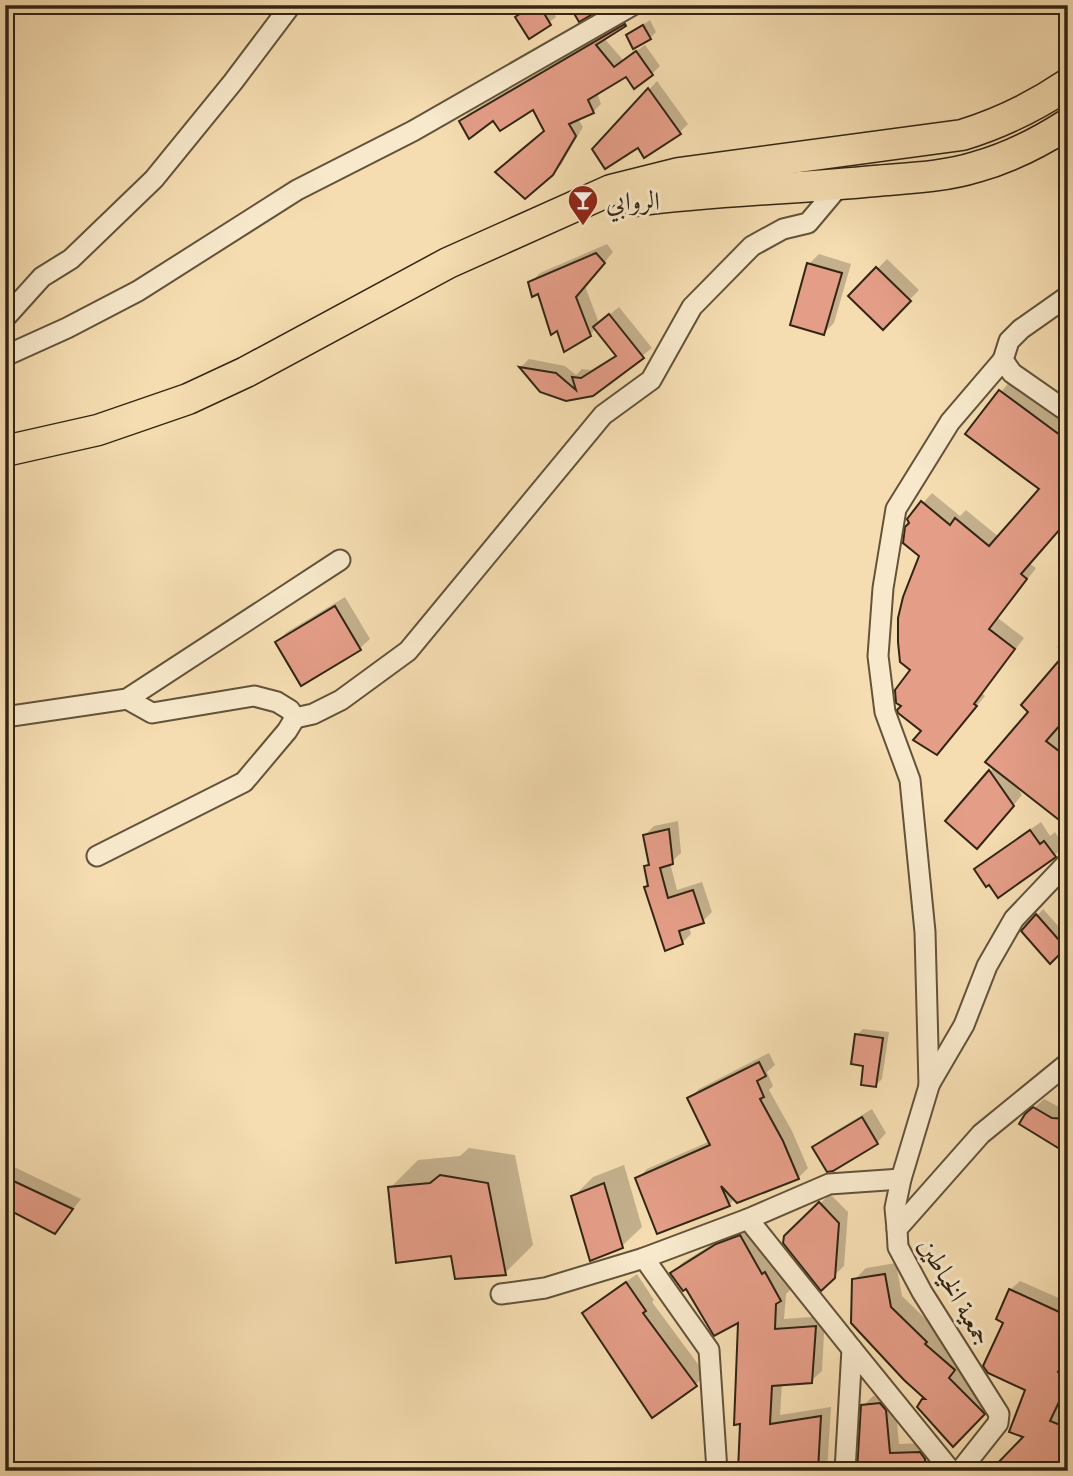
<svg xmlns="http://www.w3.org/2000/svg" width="1073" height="1476" font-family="'Gentium Book Plus',Amiri,serif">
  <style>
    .shadow { fill: #0003 }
    .building { fill: #e49d87; stroke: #322513; stroke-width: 2 }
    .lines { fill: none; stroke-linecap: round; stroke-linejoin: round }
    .street-casing { stroke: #63533a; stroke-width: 23 }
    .primary-casing { stroke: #322513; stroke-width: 33 }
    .street { stroke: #f8e9cc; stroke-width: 19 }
    .primary { stroke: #f5ddb1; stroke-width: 30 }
    .labels { text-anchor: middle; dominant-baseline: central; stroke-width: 6; stroke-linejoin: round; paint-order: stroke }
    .poi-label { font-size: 26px; fill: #322513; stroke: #f8e9cc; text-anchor: start }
    .street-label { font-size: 26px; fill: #322513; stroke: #f8e9cc }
  </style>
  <rect width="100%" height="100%" fill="#f5ddb1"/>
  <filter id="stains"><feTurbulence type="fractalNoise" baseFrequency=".00286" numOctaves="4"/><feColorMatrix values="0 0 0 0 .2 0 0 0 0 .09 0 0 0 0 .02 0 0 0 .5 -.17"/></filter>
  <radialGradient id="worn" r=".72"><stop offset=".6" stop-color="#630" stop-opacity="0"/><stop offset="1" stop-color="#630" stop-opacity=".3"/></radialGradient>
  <!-- shadow -->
  <g class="shadow">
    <path d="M 533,5 L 549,5 L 556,17 L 530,37 L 517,18 Z"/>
    <path d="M 630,19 L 604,38 L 623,60 L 645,45 L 660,66 L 652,74 L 626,75 L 597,93 L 601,104 L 593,112 L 578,119 L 583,127 L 561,165 L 552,174 L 546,131 L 534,107 L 493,118 L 461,121 L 469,113 Z"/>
    <path d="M 650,20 L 656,32 L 650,38 L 628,35 Z"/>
    <path d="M 657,81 L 688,124 L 679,133 L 638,145 L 595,149 Z"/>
    <path d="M 607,244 L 613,252 L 585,286 L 599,323 L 619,307 L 652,348 L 592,395 L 541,391 L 521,367 L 529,359 L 565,366 L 576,375 L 582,369 L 591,370 L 617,354 L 596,328 L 590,335 L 558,329 L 539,291 L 530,283 L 540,273 Z"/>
    <path d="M 819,254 L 851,264 L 834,323 L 824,333 L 809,264 Z"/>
    <path d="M 887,259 L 919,290 L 883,327 L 851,296 Z"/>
    <path d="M 1010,381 L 1068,424 L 1068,519 L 1030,564 L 1036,568 L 998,618 L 1024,638 L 982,693 L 985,696 L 946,743 L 923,731 L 903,706 L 913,670 L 923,503 L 932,493 L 960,516 L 966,510 L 999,537 L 1041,488 L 968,433 Z"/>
    <path d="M 345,597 L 370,639 L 360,648 L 277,642 L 287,632 Z"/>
    <path d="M 1068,635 L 1068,825 L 1016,785 L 1022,795 L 987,837 L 948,821 L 994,767 L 1031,711 L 1066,655 L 1057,647 Z"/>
    <path d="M 678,821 L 681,853 L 670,863 L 677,890 L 702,882 L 712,912 L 703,921 L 689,926 L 691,934 L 682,943 L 646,887 L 649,884 L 645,866 L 650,862 L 645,835 L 654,826 Z"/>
    <path d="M 1041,822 L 1050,836 L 1055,832 L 1064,846 L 1054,856 L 976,869 L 986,860 Z"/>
    <path d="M 1043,909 L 1068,937 L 1068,944 L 1050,962 L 1024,931 Z"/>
    <path d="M 863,1029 L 889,1032 L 882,1079 L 876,1085 L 865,1064 L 857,1035 Z"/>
    <path d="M 769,1053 L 775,1065 L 767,1072 L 773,1086 L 769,1090 L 792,1131 L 808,1168 L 798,1178 L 735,1198 L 729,1205 L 637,1179 L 647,1169 L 710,1141 L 689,1099 L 699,1089 Z"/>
    <path d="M 1044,1099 L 1063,1109 L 1068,1110 L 1068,1152 L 1027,1115 Z"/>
    <path d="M 872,1109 L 886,1133 L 877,1143 L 814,1148 L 824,1138 Z"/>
    <path d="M 469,1148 L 515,1155 L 533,1245 L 505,1273 L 453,1254 L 390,1188 L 418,1160 L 460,1156 Z"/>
    <path d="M 624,1165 L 642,1227 L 622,1246 L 573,1197 L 593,1177 Z"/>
    <path d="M 14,1167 L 81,1199 L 55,1232 L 5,1206 L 5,1176 Z"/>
    <path d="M 830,1194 L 848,1212 L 844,1266 L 821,1288 L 786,1237 Z"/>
    <path d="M 751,1226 L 776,1263 L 791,1289 L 786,1294 L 784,1319 L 825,1316 L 822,1371 L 811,1381 L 782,1383 L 780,1415 L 831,1407 L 827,1471 L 740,1471 L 742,1422 L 740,1320 L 686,1286 L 672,1274 L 682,1263 L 729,1234 Z"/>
    <path d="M 896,1263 L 902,1296 L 937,1330 L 935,1332 L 965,1358 L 995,1402 L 953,1444 L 924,1400 L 926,1397 L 854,1280 L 866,1268 Z"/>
    <path d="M 637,1274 L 654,1300 L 652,1302 L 706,1375 L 696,1384 L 652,1416 L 584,1313 L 594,1304 Z"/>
    <path d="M 1020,1281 L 1068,1302 L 1068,1392 L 1059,1411 L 1068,1414 L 1068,1452 L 1026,1436 L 1027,1389 L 1006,1322 L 1010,1290 Z"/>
    <path d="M 890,1394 L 895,1400 L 899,1444 L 930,1443 L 934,1448 L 934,1471 L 858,1471 L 863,1406 L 873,1396 Z"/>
  </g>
  <!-- building -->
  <g class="building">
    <path d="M 534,5 L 539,5 L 551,25 L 529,39 L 515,17 Z"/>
    <path d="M 569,5 L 608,5 L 579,22 Z"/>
    <path d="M 625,24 L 626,26 L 596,45 L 614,67 L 636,51 L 653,75 L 634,89 L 626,77 L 588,100 L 594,113 L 569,124 L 576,136 L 553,175 L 525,199 L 495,172 L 544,131 L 533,110 L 500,131 L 493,121 L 469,139 L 459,121 Z"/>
    <path d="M 643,25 L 651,39 L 633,49 L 626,35 Z"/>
    <path d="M 648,88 L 681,134 L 644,158 L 638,148 L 605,169 L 592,149 Z"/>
    <path d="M 596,253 L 605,263 L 576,297 L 591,336 L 564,352 L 557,331 L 551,335 L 538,294 L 532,297 L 528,282 Z"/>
    <path d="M 807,263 L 842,273 L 824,335 L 790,325 Z"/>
    <path d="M 876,267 L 911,301 L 883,330 L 848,296 Z"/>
    <path d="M 609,314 L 644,358 L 593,396 L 566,401 L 540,392 L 519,367 L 556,373 L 576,390 L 572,377 L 581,378 L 616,356 L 593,327 Z"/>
    <path d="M 999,390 L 1068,441 L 1068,520 L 1021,574 L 1027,579 L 989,629 L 1015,649 L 974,704 L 977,706 L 937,755 L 913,740 L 921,731 L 898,713 L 897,710 L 901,706 L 896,703 L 895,690 L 910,670 L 900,662 L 898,642 L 898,618 L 903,597 L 919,556 L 903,543 L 905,527 L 909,523 L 907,519 L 921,501 L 950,525 L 955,518 L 989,546 L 1039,489 L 965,434 Z"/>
    <path d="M 335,606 L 361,650 L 301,686 L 275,642 Z"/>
    <path d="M 1068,650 L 1068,716 L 1046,741 L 1068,758 L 1068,827 L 985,762 L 1028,712 L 1021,705 Z"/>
    <path d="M 989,770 L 1014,806 L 977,849 L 945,821 Z"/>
    <path d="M 669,829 L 673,864 L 660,868 L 668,898 L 693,890 L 704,923 L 679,931 L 683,944 L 665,951 L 644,887 L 648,886 L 644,866 L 649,865 L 643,835 Z"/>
    <path d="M 1030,830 L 1040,844 L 1044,841 L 1056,857 L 998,898 L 989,885 L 986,887 L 974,869 Z"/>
    <path d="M 1036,914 L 1066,948 L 1050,964 L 1021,931 Z"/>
    <path d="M 855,1034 L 883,1038 L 876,1087 L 861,1085 L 863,1066 L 851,1064 Z"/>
    <path d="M 759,1062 L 766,1076 L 757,1081 L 764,1097 L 760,1099 L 783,1141 L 799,1179 L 737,1203 L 721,1186 L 730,1206 L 657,1234 L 635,1178 L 710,1145 L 687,1098 Z"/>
    <path d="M 1033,1107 L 1052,1118 L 1068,1119 L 1068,1154 L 1019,1124 L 1025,1114 Z"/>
    <path d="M 862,1117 L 878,1144 L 833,1171 L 827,1172 L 812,1147 Z"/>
    <path d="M 440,1175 L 488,1183 L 506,1275 L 455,1279 L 451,1256 L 396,1263 L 388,1187 L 430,1183 Z"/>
    <path d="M 5,1177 L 73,1209 L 55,1234 L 5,1208 Z"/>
    <path d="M 604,1183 L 623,1248 L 590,1261 L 571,1196 Z"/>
    <path d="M 819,1202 L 839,1223 L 835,1278 L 821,1291 L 783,1243 L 784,1236 Z"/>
    <path d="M 740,1235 L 762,1274 L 765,1272 L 781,1301 L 776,1304 L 775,1329 L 816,1326 L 812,1383 L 772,1386 L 770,1424 L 821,1416 L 818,1471 L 738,1471 L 740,1424 L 734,1425 L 738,1323 L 714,1336 L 686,1289 L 683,1291 L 670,1273 L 716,1244 Z"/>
    <path d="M 885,1274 L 891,1307 L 927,1342 L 925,1344 L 955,1370 L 949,1378 L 985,1414 L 953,1447 L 917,1407 L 922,1399 L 925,1399 L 904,1380 L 851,1323 L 852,1279 Z"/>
    <path d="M 626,1282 L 646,1311 L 643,1313 L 697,1386 L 652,1418 L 582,1313 Z"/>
    <path d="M 1009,1289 L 1068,1316 L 1068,1351 L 1058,1372 L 1068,1376 L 1068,1383 L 1050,1421 L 1068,1428 L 1068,1452 L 1049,1471 L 990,1471 L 1023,1437 L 1009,1432 L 1025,1390 L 988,1373 L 983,1366 L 1003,1323 L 996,1319 Z"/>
    <path d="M 880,1403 L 886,1410 L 890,1453 L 920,1452 L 925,1459 L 925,1471 L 857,1471 L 861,1405 Z"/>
  </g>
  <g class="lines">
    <!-- street casing -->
    <g class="street-casing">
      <g id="street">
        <path d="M 1068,296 L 1021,329 L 1009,341 L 1003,360 L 1012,373 L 1068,412"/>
        <path d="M 5,318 L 42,277 L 71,259 L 154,179 L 233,82 L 291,5"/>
        <path d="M 5,356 L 67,328 L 138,291 L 297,190 L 413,131 L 633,5"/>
        <path d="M 127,699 L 152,713 L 254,696 L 277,702 L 290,710 L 295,718 L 313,714 L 341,700 L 408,651 L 603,415 L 651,380 L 692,307 L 752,246 L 783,229 L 808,223 L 840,185"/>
        <path d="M 5,717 L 127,699 L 340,560"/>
        <path d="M 97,856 L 244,782 L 287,731 L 295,718"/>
        <path d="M 929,1085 L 964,1025 L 987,966 L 1014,919 L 1068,862"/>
        <path d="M 897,1229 L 895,1208 L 901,1179 L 929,1086 L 925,932 L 910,780 L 885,712 L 878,656 L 883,588 L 896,509 L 950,422 L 1003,360"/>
        <path d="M 644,1258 L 709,1350 L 717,1471"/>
        <path d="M 501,1294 L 545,1288 L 644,1258 L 748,1219"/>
        <path d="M 852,1349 L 748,1219 L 829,1184 L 901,1179"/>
        <path d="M 845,1471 L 852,1349 L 951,1471"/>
        <path d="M 960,1471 L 998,1423 L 999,1414 L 922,1292 L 898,1247 L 897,1229 L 981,1134 L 1068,1063"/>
      </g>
    </g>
    <!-- primary casing -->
    <g class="primary-casing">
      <g id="primary">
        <path d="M 635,201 C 715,190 795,189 875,181 C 909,178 944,177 976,167 C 1009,158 1040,142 1068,124"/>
        <path d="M 5,451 L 98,430 L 188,399 L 246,372 L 448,263 L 611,190 L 679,173 L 962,135 C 1001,123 1034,107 1068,84"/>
      </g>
    </g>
    <!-- street -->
    <use href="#street" class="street"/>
    <!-- primary -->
    <use href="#primary" class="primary"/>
  </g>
  <!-- icons -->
  <defs>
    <g id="bar-pin" transform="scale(1.575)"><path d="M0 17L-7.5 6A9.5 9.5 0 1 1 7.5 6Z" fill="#8f2418" stroke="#f8e9cc"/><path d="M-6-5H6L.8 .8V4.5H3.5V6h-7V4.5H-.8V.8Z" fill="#fff"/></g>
  </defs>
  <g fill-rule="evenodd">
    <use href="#bar-pin" x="583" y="200"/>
  </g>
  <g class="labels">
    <!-- poi labels -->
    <g class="poi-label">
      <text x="606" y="200">الروابي</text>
    </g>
    <!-- street labels -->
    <g class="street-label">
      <text transform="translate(956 1291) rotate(60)">جمعية الخياطين</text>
    </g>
  </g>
  <!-- margin -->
  <rect width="1073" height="1476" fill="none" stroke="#f5ddb1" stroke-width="28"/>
  <rect x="7" y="7" width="1059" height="1462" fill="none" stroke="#322513" stroke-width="3.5"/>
  <rect x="14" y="14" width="1045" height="1448" fill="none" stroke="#322513" stroke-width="2"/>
  <rect width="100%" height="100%" filter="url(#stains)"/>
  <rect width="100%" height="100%" fill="url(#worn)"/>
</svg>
